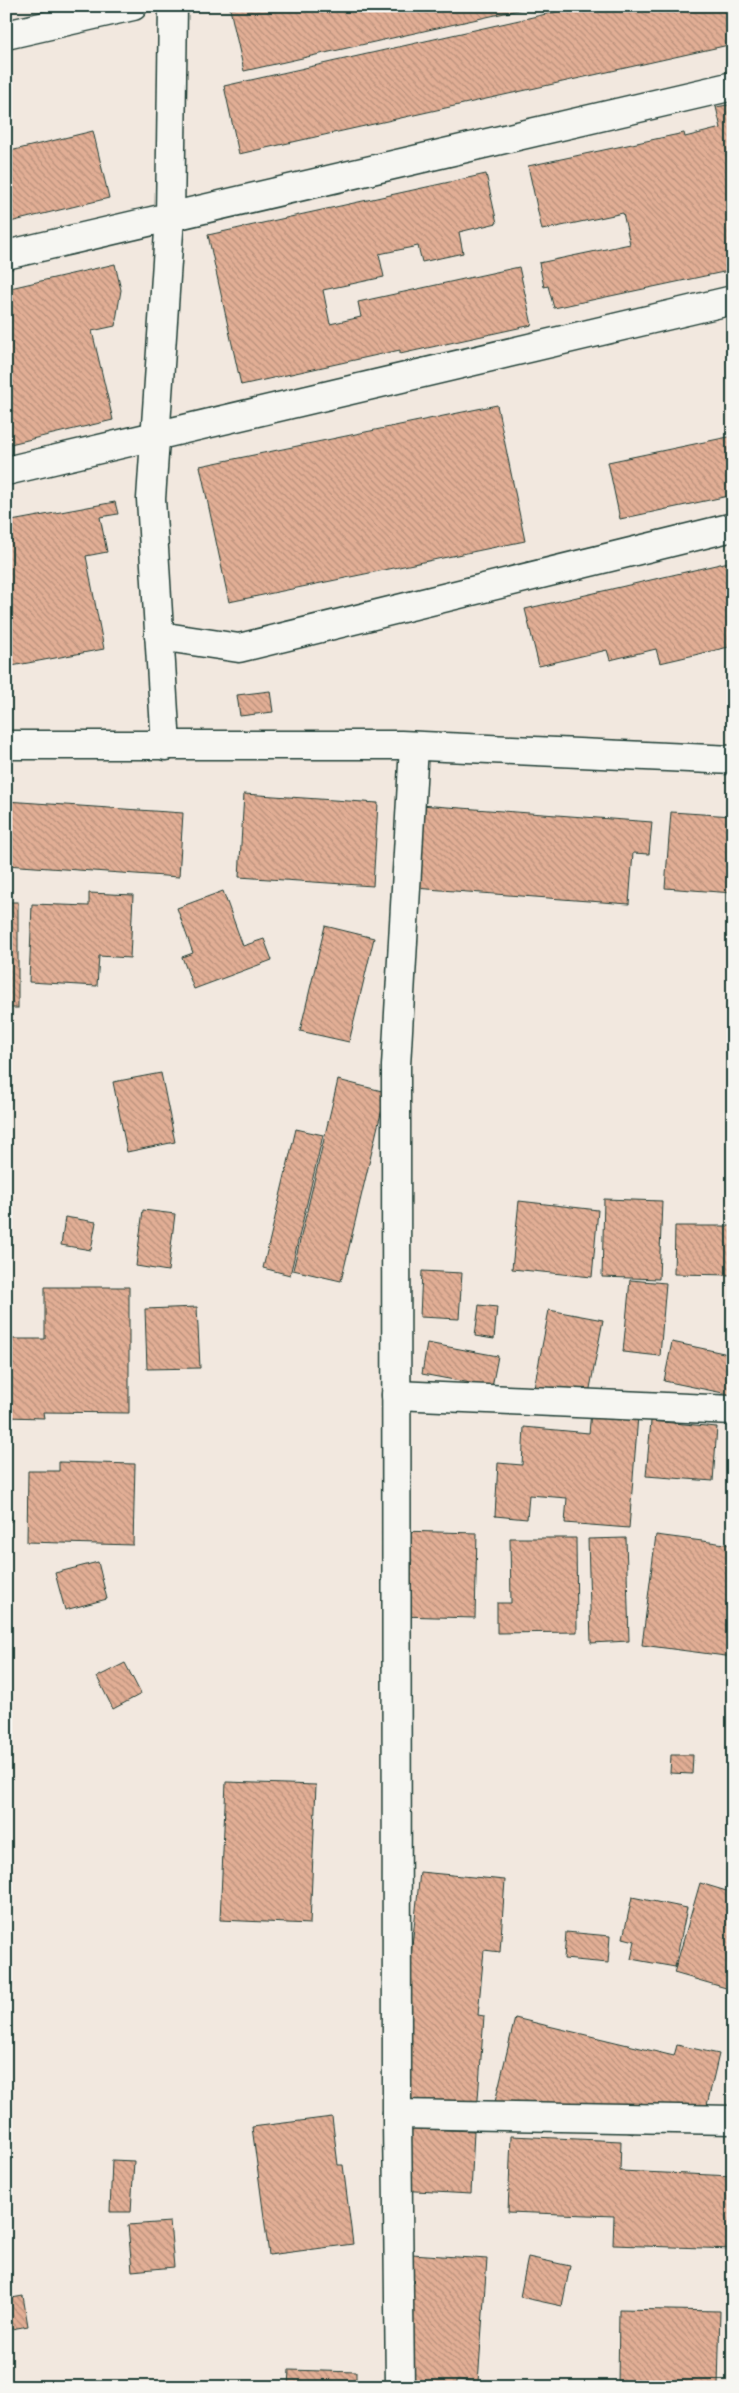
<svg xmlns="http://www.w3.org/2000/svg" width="739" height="2393" font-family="Caveat,sans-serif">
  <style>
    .building { fill: url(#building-back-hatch); stroke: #1f3d34 }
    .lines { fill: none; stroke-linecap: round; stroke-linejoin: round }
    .minor-casing { stroke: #1f3d34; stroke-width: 31 }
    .minor { stroke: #f6f6f2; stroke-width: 28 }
  </style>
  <defs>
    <pattern id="building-back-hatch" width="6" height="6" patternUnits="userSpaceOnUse" patternTransform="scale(1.25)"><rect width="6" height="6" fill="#e2ae95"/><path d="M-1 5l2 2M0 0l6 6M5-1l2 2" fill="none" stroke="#b78f7a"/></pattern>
  </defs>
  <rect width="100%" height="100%" fill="#f2e8df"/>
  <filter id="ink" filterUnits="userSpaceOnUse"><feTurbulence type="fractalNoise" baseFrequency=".02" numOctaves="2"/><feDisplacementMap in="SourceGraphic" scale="10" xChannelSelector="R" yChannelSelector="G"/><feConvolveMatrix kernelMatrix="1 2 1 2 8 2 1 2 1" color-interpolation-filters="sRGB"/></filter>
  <g filter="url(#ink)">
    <!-- building -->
    <g class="building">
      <path d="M 242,6 L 536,6 L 244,71 L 230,9 Z"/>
      <path d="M 582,6 L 733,6 L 733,44 L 239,154 L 224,86 Z"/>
      <path d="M 733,104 L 733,270 L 554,308 L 548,286 L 544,287 L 539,263 L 630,244 L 623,213 L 542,230 L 528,166 L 684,133 L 685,137 L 721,128 L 716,107 Z"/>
      <path d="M 93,131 L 109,198 L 6,223 L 6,152 Z"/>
      <path d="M 486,174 L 497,223 L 459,232 L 463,253 L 422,262 L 418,246 L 379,254 L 384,277 L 323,290 L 330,324 L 361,317 L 358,302 L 519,267 L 532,325 L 400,354 L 400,350 L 241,385 L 208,235 Z"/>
      <path d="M 115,264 L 121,290 L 115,326 L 92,331 L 113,420 L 6,445 L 6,289 Z"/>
      <path d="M 497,405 L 525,541 L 229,602 L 200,466 Z"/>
      <path d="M 733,436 L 733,495 L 620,519 L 608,462 Z"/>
      <path d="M 115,502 L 118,514 L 100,517 L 107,552 L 86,556 L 104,649 L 6,667 L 6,522 Z"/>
      <path d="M 733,561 L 733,646 L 660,663 L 656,649 L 610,660 L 607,650 L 539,666 L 525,609 Z"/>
      <path d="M 270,691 L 273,712 L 240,716 L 237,695 Z"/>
      <path d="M 244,794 L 378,803 L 373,886 L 239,877 Z"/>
      <path d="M 6,801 L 183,813 L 179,877 L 6,865 Z"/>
      <path d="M 420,805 L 652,822 L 649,854 L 633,853 L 629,904 L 414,888 Z"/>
      <path d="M 671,812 L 733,816 L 733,893 L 665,888 Z"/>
      <path d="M 223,891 L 243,946 L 264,939 L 272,960 L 194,989 L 182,957 L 193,953 L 177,908 Z"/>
      <path d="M 89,893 L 133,895 L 130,958 L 99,956 L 97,986 L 29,982 L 32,904 L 89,906 Z"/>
      <rect x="6" y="902" width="12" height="106"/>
      <path d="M 325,926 L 374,938 L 349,1042 L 300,1031 Z"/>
      <path d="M 161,1073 L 175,1142 L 127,1152 L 113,1082 Z"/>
      <path d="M 338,1080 L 386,1092 L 341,1281 L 293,1270 Z"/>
      <path d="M 296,1129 L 323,1135 L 290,1275 L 263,1268 Z"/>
      <path d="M 604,1199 L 662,1201 L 659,1279 L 602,1277 Z"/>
      <path d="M 519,1201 L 598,1210 L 592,1277 L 512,1269 Z"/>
      <path d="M 143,1210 L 175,1214 L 168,1271 L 136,1266 Z"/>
      <path d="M 65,1217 L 96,1222 L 91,1250 L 61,1245 Z"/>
      <path d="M 675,1226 L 733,1226 L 733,1275 L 674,1274 Z"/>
      <path d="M 422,1271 L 462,1273 L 459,1319 L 420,1317 Z"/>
      <path d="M 630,1280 L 666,1283 L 660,1356 L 623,1352 Z"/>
      <path d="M 45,1287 L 129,1287 L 129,1413 L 43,1412 L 44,1418 L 6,1417 L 6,1339 L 45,1339 Z"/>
      <path d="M 479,1305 L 497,1307 L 494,1339 L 475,1336 Z"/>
      <path d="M 197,1307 L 200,1368 L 147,1369 L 145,1309 Z"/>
      <path d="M 549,1310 L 603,1320 L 588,1399 L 534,1388 Z"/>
      <path d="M 672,1342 L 733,1355 L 733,1395 L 664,1381 Z"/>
      <path d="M 427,1343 L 498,1356 L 492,1387 L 422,1374 Z"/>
      <path d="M 591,1412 L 638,1416 L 629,1528 L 565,1523 L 567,1498 L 529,1495 L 527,1519 L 495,1516 L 498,1463 L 522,1465 L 524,1427 L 589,1433 Z"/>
      <path d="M 651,1421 L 717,1427 L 713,1481 L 646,1476 Z"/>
      <path d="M 59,1462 L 135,1464 L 133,1545 L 27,1542 L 28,1471 L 59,1471 Z"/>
      <path d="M 6,1499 L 12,1521 L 6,1522 Z"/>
      <path d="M 399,1531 L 477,1533 L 475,1618 L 397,1616 Z"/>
      <path d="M 656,1535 L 733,1545 L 733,1657 L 642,1645 Z"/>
      <path d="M 510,1538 L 576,1538 L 577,1632 L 497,1633 L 497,1603 L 511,1603 Z"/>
      <path d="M 626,1538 L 629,1641 L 591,1643 L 588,1539 Z"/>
      <path d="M 98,1562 L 107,1599 L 65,1610 L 55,1573 Z"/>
      <path d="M 125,1663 L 141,1694 L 113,1709 L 97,1677 Z"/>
      <path d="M 671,1755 L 693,1755 L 692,1774 L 670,1773 Z"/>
      <path d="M 226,1782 L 316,1785 L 310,1924 L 220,1920 Z"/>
      <path d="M 420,1872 L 505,1880 L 500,1952 L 484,1950 L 478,2015 L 484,2016 L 477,2113 L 403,2106 L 411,2011 L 405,2011 Z"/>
      <path d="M 700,1883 L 733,1893 L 733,1990 L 674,1973 Z"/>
      <path d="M 632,1897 L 687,1908 L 675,1967 L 631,1959 L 635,1941 L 623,1938 Z"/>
      <path d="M 566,1932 L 610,1936 L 608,1963 L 564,1959 Z"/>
      <path d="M 515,2018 L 674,2056 L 677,2045 L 719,2054 L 704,2118 L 640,2103 L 633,2134 L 495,2102 Z"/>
      <path d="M 332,2117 L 338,2165 L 343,2165 L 353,2244 L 269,2255 L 252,2127 Z"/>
      <path d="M 400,2128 L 474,2131 L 471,2194 L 397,2190 Z"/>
      <path d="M 511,2136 L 621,2141 L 620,2171 L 733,2176 L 733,2249 L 613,2245 L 614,2216 L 508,2212 Z"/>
      <path d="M 112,2160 L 134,2161 L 131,2212 L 110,2212 Z"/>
      <path d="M 170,2222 L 174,2267 L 132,2271 L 128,2225 Z"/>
      <path d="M 397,2253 L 487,2259 L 478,2382 L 457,2380 L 457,2387 L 388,2387 Z"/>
      <path d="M 528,2257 L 570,2266 L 562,2306 L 520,2297 Z"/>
      <path d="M 23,2296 L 28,2326 L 6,2330 L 6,2299 Z"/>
      <path d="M 619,2309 L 720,2311 L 718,2387 L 618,2387 Z"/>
      <path d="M 289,2370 L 356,2372 L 356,2387 L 288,2387 Z"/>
      <path d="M 128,2385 L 178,2386 L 178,2387 L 128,2387 Z"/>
    </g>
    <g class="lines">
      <!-- minor casing -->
      <g class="minor-casing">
        <g id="minor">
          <path d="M 6,35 L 133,6"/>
          <path d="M 6,255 L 733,86"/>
          <path d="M 6,471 L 733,300"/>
          <path d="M 159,636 L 239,648 L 733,527"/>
          <path d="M 6,745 L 401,745 L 733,760"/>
          <path d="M 166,746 L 151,499 L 170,217 L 173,6"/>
          <path d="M 396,1395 L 733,1410"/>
          <path d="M 397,2114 L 733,2120"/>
          <path d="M 400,2387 L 397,2120 L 396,1066 L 414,746"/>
        </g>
      </g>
      <!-- minor -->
      <use href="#minor" class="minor"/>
    </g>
  </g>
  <!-- margin -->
  <rect width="739" height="2393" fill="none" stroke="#f6f6f2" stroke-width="25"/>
  <rect x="12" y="12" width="714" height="2368" fill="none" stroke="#1f3d34" stroke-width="2" filter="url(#ink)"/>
</svg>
